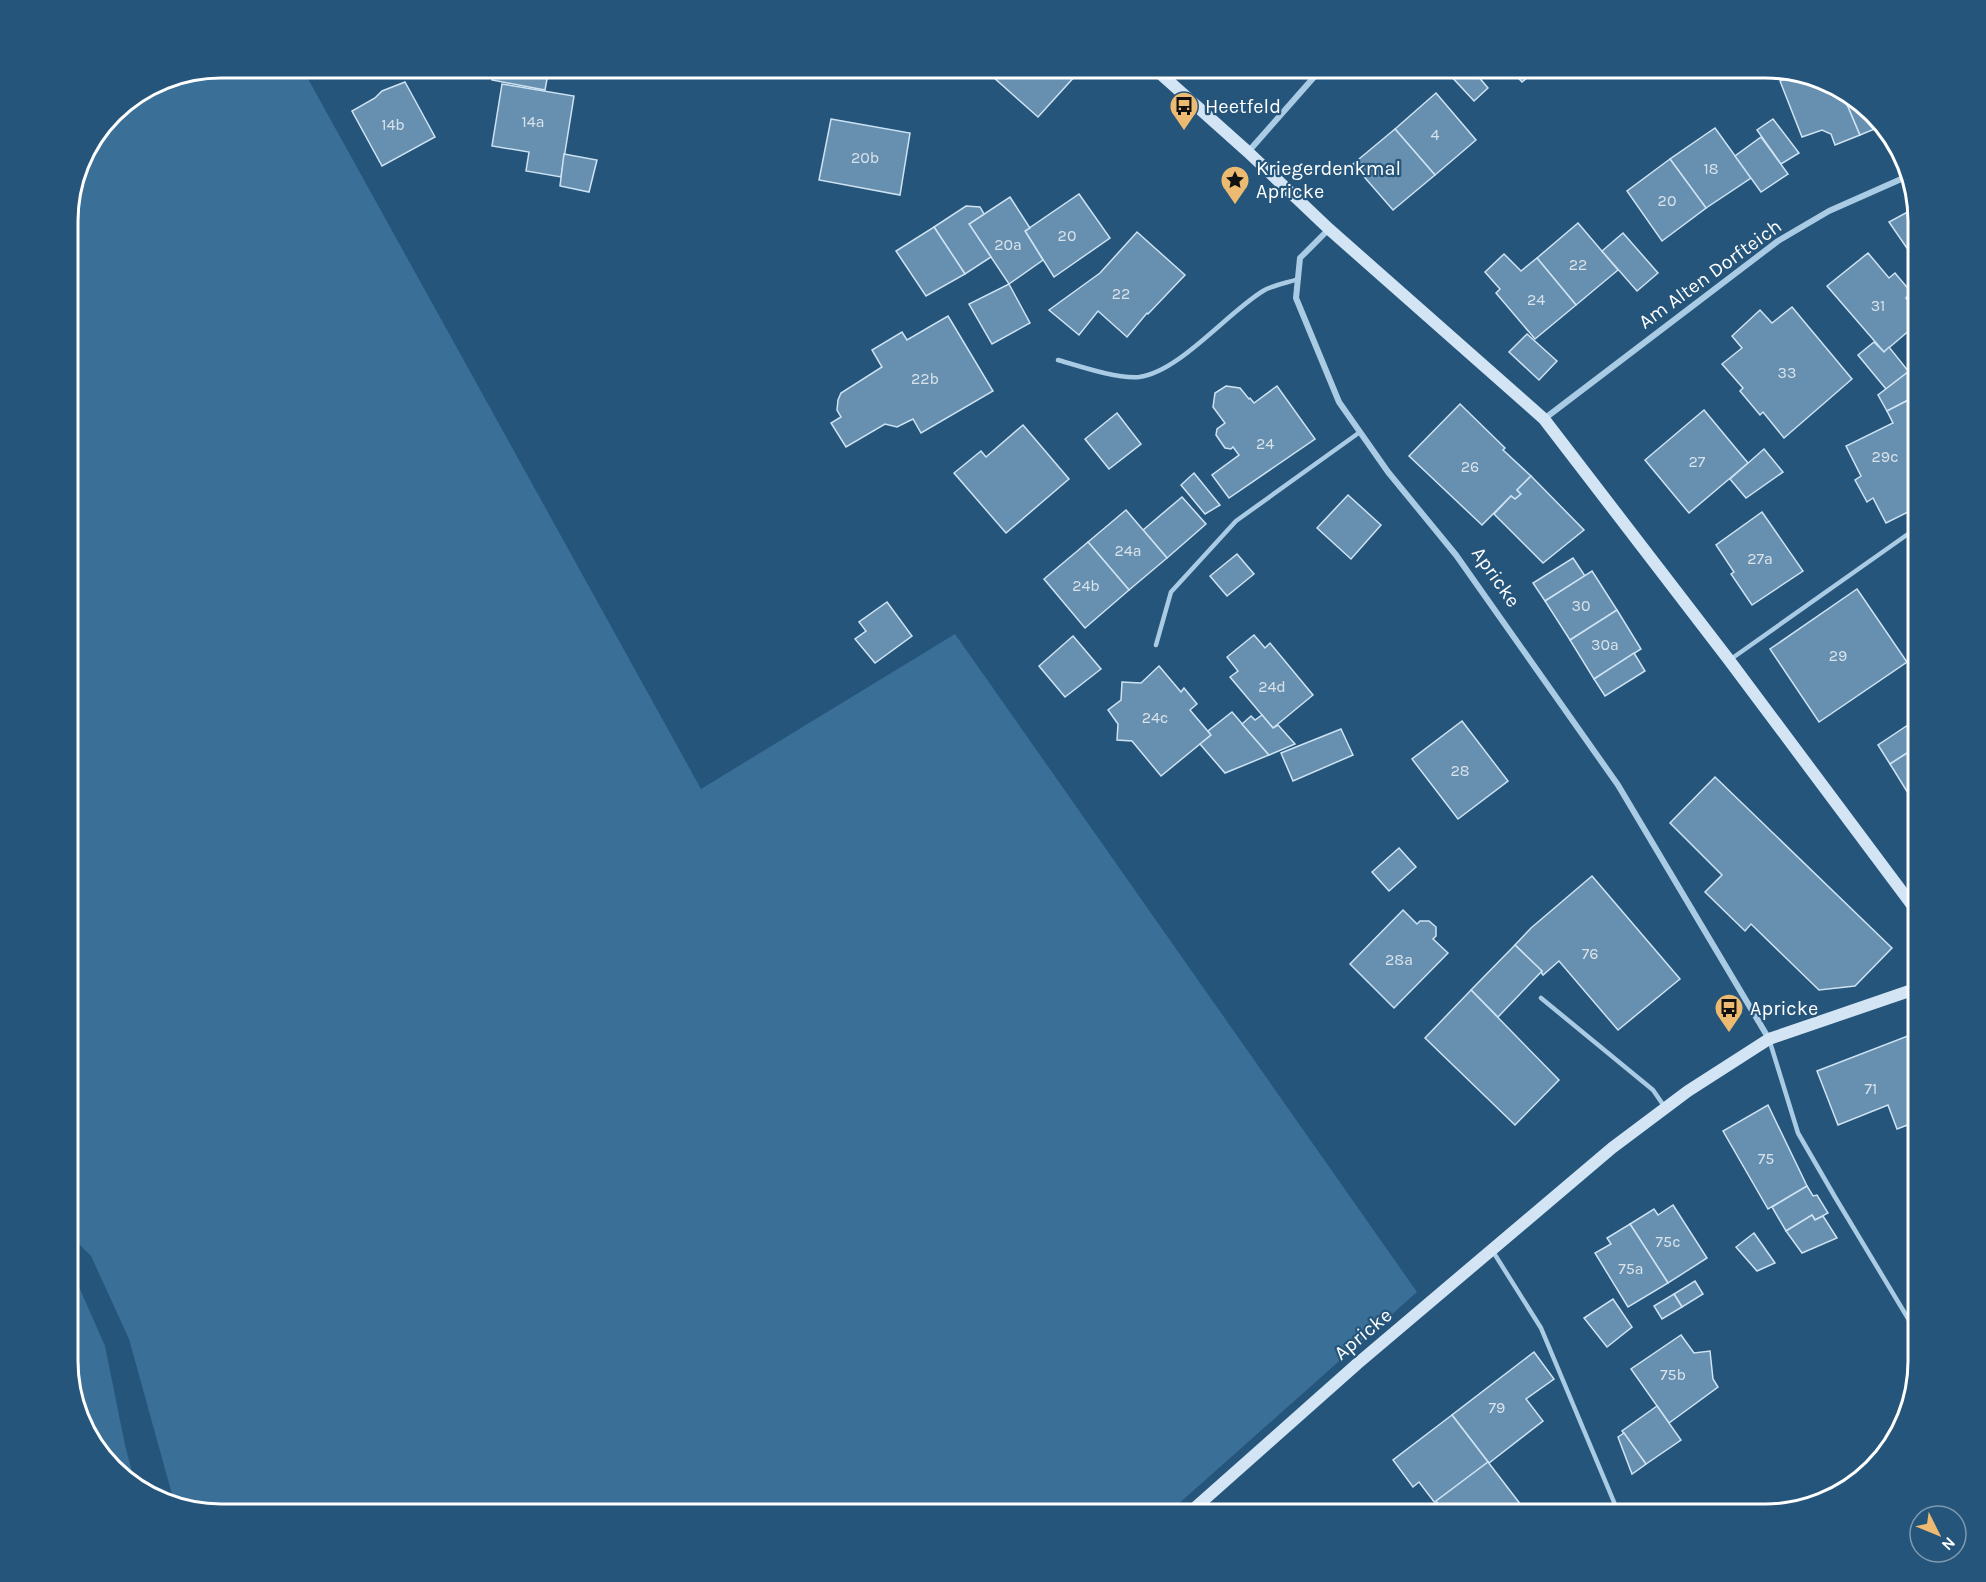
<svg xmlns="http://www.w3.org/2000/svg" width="1986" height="1582" font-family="Karla,sans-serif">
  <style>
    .green { fill: #3a6f98 }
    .building { fill: #6790b0; stroke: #cde3f3; stroke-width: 1.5 }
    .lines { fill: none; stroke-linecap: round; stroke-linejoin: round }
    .lane { stroke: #aacbe4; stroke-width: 4.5 }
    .street { stroke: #aacbe4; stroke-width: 6 }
    .secondary { stroke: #d3e5f4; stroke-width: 12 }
    .labels { text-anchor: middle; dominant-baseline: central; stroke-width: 4.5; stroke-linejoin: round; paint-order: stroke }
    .number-label { font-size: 16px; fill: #d9e3eb }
    .poi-label { font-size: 20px; fill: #fff; stroke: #26557b; text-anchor: start }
    .street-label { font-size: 20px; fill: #fff; stroke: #26557b }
    .rim { fill: none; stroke: #fff; stroke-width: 3 }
  </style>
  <rect width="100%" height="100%" fill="#26557b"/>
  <!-- green -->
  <g class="green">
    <path d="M 221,68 L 302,68 L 701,789 L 955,634 L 1417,1292 L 1167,1514 L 220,1514 L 175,1505 L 129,1339 L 91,1256 L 68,1233 L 68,210 L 83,153 L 119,106 L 162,79 Z"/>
    <path d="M 68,1262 L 105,1346 L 125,1445 L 136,1487 L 120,1477 L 83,1429 L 68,1371 Z"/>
  </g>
  <!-- building -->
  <g class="building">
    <path d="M 494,68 L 549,68 L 545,90 L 492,80 Z"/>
    <path d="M 983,68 L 1068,68 L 1076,75 L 1038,117 Z"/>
    <path d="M 1459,68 L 1471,68 L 1488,88 L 1474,101 L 1450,75 Z"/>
    <path d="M 1509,68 L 1539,68 L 1522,82 Z"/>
    <path d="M 1797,74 L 1824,79 L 1841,90 L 1860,135 L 1835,145 L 1831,134 L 1822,130 L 1802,137 L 1780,81 Z"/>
    <path d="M 405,82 L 435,137 L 382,166 L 352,111 L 375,98 L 382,91 Z"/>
    <path d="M 502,84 L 574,96 L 561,177 L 526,171 L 529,152 L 492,146 Z"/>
    <path d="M 1841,90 L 1866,105 L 1882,126 L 1860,135 Z"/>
    <path d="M 1436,93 L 1476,140 L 1435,175 L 1395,129 Z"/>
    <path d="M 831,119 L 910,133 L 900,195 L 819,180 Z"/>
    <path d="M 1773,119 L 1799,153 L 1781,164 L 1757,130 Z"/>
    <path d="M 1715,128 L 1751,178 L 1706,208 L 1670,159 Z"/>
    <path d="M 1395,129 L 1435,175 L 1393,210 L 1353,164 Z"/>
    <path d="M 1761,137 L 1788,174 L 1761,192 L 1735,156 Z"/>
    <path d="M 564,154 L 597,160 L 589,192 L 560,186 Z"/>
    <path d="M 1670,159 L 1706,208 L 1662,241 L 1627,191 Z"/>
    <path d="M 1079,194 L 1110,238 L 1054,277 L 1025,231 Z"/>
    <path d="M 1010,197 L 1030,228 L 1025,231 L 1043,260 L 1009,284 L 969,224 Z"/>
    <path d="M 966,206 L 980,207 L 984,214 L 969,224 L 991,257 L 965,274 L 934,227 Z"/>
    <path d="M 1913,209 L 1918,221 L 1918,250 L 1911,254 L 1889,222 Z"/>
    <path d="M 1578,223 L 1618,270 L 1576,305 L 1537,258 Z"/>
    <path d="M 934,227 L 965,274 L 926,296 L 896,251 Z"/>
    <path d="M 1137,232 L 1185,275 L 1148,314 L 1147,313 L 1127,337 L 1098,311 L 1079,335 L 1049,310 L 1100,273 Z"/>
    <path d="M 1623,233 L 1658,273 L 1637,291 L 1602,251 Z"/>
    <path d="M 1868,253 L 1889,278 L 1895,273 L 1911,292 L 1906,298 L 1918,313 L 1918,323 L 1884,352 L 1827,286 Z"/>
    <path d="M 1504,254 L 1521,271 L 1537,258 L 1576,305 L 1535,339 L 1496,293 L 1500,289 L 1485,272 Z"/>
    <path d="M 1009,284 L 1030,323 L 992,344 L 969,304 Z"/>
    <path d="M 1792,307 L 1852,379 L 1784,438 L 1763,412 L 1760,415 L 1740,391 L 1743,388 L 1722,364 L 1742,348 L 1732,336 L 1760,310 L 1772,323 Z"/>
    <path d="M 948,316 L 993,391 L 921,433 L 913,419 L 897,427 L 885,424 L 846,447 L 831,423 L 841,417 L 837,410 L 838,400 L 841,393 L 882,367 L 872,350 L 902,332 L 907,340 Z"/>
    <path d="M 1527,334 L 1557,361 L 1539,380 L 1509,352 Z"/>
    <path d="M 1874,342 L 1884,352 L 1889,347 L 1909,372 L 1886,389 L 1858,355 Z"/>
    <path d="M 1917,365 L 1918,395 L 1887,411 L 1878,395 Z"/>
    <path d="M 1226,386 L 1240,388 L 1249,399 L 1250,398 L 1254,403 L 1277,386 L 1315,439 L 1229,498 L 1212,475 L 1239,455 L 1233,447 L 1231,449 L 1225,448 L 1216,435 L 1217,429 L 1225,423 L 1213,407 L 1215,393 Z"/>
    <path d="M 1918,395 L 1918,465 L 1915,466 L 1918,473 L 1918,507 L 1886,523 L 1873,498 L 1867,502 L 1855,480 L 1861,476 L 1846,446 L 1893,423 L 1887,411 Z"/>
    <path d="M 1460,404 L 1505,448 L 1503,450 L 1531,476 L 1517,490 L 1521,494 L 1515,499 L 1511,496 L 1482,525 L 1409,456 Z"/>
    <path d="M 1704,410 L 1748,463 L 1689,513 L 1645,460 Z"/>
    <path d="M 1117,413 L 1141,444 L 1109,469 L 1085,439 Z"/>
    <path d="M 1023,425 L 1069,479 L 1006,533 L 954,473 L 981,451 L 986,457 Z"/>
    <path d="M 1764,449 L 1783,472 L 1746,498 L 1730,479 Z"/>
    <path d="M 1194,473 L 1220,505 L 1205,514 L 1181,485 Z"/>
    <path d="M 1531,476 L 1584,530 L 1543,563 L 1494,514 L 1511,496 L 1515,499 L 1521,494 L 1517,490 Z"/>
    <path d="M 1348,495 L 1381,525 L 1351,559 L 1317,528 Z"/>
    <path d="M 1182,497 L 1206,524 L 1167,558 L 1143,530 Z"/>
    <path d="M 1126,510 L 1167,558 L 1129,590 L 1088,542 Z"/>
    <path d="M 1762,512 L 1803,571 L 1752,605 L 1731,574 L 1734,572 L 1716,545 Z"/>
    <path d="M 1088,542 L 1129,590 L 1085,628 L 1044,579 Z"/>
    <path d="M 1237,554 L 1254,574 L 1227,596 L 1210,576 Z"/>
    <path d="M 1573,558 L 1585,576 L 1545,601 L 1533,583 Z"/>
    <path d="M 1592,571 L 1617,610 L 1570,640 L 1545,601 Z"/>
    <path d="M 1857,589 L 1907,662 L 1819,722 L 1770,649 Z"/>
    <path d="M 887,602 L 912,636 L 875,663 L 855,639 L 866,631 L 859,622 Z"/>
    <path d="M 1617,610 L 1641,649 L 1594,679 L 1570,640 Z"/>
    <path d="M 1254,635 L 1265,648 L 1270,643 L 1313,695 L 1273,728 L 1230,677 L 1238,671 L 1227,657 Z"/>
    <path d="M 1073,636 L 1101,669 L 1065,697 L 1039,666 Z"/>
    <path d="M 1634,653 L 1645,671 L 1605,696 L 1594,679 Z"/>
    <path d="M 1159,666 L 1181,692 L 1184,688 L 1197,704 L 1190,710 L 1211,735 L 1161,776 L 1132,741 L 1117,740 L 1118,724 L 1108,710 L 1121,700 L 1122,682 L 1141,683 Z"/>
    <path d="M 1232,712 L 1269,755 L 1225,773 L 1200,744 L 1211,735 L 1208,731 Z"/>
    <path d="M 1262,715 L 1273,728 L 1278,725 L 1295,744 L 1269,755 L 1242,724 L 1251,716 L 1255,720 Z"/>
    <path d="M 1462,721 L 1508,781 L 1458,819 L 1412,759 Z"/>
    <path d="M 1914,721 L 1918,728 L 1918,746 L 1890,764 L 1878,745 Z"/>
    <path d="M 1341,729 L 1353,755 L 1293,781 L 1281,753 Z"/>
    <path d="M 1918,746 L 1918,804 L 1916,806 L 1890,764 Z"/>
    <path d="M 1715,777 L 1892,948 L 1855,986 L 1819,990 L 1751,924 L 1745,931 L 1705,892 L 1722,875 L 1670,823 Z"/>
    <path d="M 1399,848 L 1416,867 L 1389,891 L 1372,872 Z"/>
    <path d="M 1592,876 L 1680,979 L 1618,1030 L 1559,961 L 1543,975 L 1541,972 L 1542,971 L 1515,945 L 1531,928 Z"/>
    <path d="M 1403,910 L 1417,924 L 1420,921 L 1429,921 L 1436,927 L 1436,936 L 1433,939 L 1448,953 L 1394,1008 L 1350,964 Z"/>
    <path d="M 1515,945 L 1542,971 L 1498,1017 L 1471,990 Z"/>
    <path d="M 1471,990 L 1559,1080 L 1515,1125 L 1425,1038 Z"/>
    <path d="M 1918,1032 L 1918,1121 L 1897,1129 L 1888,1105 L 1838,1125 L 1817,1071 Z"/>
    <path d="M 1768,1105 L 1807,1186 L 1768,1209 L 1723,1131 Z"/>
    <path d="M 1807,1186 L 1813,1196 L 1817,1195 L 1828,1213 L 1815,1220 L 1812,1215 L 1786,1231 L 1772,1207 Z"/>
    <path d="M 1673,1205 L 1707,1258 L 1668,1283 L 1630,1224 L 1654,1209 L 1658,1215 Z"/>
    <path d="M 1812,1215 L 1815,1220 L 1823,1216 L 1837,1238 L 1802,1253 L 1786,1231 Z"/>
    <path d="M 1630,1224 L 1668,1283 L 1628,1307 L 1595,1253 L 1611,1244 L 1607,1238 Z"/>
    <path d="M 1754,1233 L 1775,1263 L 1757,1271 L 1736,1247 Z"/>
    <path d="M 1695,1281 L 1703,1294 L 1682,1307 L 1674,1294 Z"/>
    <path d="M 1674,1294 L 1682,1307 L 1662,1319 L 1654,1306 Z"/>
    <path d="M 1613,1299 L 1632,1327 L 1607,1347 L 1584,1318 Z"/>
    <path d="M 1681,1335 L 1694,1353 L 1710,1351 L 1713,1379 L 1718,1387 L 1669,1423 L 1631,1369 Z"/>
    <path d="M 1534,1352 L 1554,1379 L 1526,1399 L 1543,1421 L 1489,1463 L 1452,1415 Z"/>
    <path d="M 1657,1406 L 1681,1440 L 1646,1464 L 1622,1431 Z"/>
    <path d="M 1452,1415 L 1488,1462 L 1435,1503 L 1419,1482 L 1413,1487 L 1393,1460 Z"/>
    <path d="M 1624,1433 L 1646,1464 L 1632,1474 L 1618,1437 Z"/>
    <path d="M 1488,1462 L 1528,1514 L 1446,1514 L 1436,1501 Z"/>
  </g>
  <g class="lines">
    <!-- lane -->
    <g class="lane">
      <path d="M 1058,360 C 1079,366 1117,379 1139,377 C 1179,372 1227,313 1263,291 C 1273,285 1287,283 1298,279"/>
      <path d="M 1156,645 L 1171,592 L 1236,521 L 1360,432"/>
      <path d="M 1731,659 L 1918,527"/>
      <path d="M 1541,998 L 1653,1090 L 1664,1106"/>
      <path d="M 1769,1039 L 1798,1133 L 1835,1197 L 1918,1335"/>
      <path d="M 1492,1250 L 1541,1328 L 1619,1514"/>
    </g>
    <!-- street -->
    <g class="street">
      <path d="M 1248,152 L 1322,68"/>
      <path d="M 1329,229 L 1300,258 L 1296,298 L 1339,402 L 1388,472 L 1456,555 L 1618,785 L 1769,1039"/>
      <path d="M 1544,419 L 1778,241 L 1829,211 L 1908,176"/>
    </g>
    <!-- secondary -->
    <g class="secondary">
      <path d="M 1154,68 L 1248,152 L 1329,229 L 1544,419 L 1729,660 L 1918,913"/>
      <path d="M 1188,1514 L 1357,1364 L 1612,1148 L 1688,1091 L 1769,1039 L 1918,988"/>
    </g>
  </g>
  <!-- icons -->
  <defs>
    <g id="bus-pin" transform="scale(1.5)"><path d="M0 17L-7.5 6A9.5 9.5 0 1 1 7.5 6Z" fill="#ecba70" stroke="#26557b"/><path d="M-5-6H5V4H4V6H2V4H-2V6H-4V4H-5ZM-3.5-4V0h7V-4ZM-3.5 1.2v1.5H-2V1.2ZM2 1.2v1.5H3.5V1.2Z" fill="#111"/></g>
    <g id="sight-pin" transform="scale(1.5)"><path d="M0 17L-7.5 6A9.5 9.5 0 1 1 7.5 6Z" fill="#ecba70" stroke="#26557b"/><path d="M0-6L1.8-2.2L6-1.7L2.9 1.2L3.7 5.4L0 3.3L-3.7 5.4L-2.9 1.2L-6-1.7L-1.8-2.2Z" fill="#111"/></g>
  </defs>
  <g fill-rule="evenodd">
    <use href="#bus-pin" x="1184" y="106"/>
    <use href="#sight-pin" x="1235" y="180"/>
    <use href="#bus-pin" x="1729" y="1008"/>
  </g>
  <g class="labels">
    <!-- number labels -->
    <g class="number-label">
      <text x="533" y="121">14a</text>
      <text x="393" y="124">14b</text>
      <text x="1435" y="134">4</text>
      <text x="865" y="157">20b</text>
      <text x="1711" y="168">18</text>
      <text x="1667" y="200">20</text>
      <text x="1067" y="235">20</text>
      <text x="1008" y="244">20a</text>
      <text x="1578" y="264">22</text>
      <text x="1121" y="293">22</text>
      <text x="1536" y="299">24</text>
      <text x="1878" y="305">31</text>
      <text x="1787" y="372">33</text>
      <text x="925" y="378">22b</text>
      <text x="1265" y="443">24</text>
      <text x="1885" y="456">29c</text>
      <text x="1697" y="461">27</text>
      <text x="1470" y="466">26</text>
      <text x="1128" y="550">24a</text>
      <text x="1760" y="558">27a</text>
      <text x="1086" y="585">24b</text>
      <text x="1581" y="605">30</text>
      <text x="1605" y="644">30a</text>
      <text x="1838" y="655">29</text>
      <text x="1272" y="686">24d</text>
      <text x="1155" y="717">24c</text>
      <text x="1460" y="770">28</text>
      <text x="1590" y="953">76</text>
      <text x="1399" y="959">28a</text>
      <text x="1871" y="1088">71</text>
      <text x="1766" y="1158">75</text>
      <text x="1668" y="1241">75c</text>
      <text x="1631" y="1268">75a</text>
      <text x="1673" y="1374">75b</text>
      <text x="1497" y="1407">79</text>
    </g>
    <!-- poi labels -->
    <g class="poi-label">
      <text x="1205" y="106">Heetfeld</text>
      <text x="1256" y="168">Kriegerdenkmal<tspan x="1256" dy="23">Apricke</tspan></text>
      <text x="1750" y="1008">Apricke</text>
    </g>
    <!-- street labels -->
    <g class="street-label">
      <text transform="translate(1710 274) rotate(-36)">Am Alten Dorfteich</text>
      <text transform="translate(1496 577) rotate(55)">Apricke</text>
      <text transform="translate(1363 1334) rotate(-40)">Apricke</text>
    </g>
  </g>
  <!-- crop -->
  <path d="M0 0H1986V1582H0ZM221 78H1765A143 143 0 0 1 1908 221V1361A143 143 0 0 1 1765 1504H221A143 143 0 0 1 78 1361V221A143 143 0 0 1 221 78Z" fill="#26557b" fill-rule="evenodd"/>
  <path class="rim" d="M221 78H1765A143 143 0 0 1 1908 221V1361A143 143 0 0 1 1765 1504H221A143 143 0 0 1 78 1361V221A143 143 0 0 1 221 78Z"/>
  <!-- north arrow -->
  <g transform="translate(1938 1534) rotate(133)"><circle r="28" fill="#26557b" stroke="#7d99b0" stroke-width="1.5"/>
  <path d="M0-4.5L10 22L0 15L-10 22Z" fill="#ecba70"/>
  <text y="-9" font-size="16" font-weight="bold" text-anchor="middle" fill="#ffffff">N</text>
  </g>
</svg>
